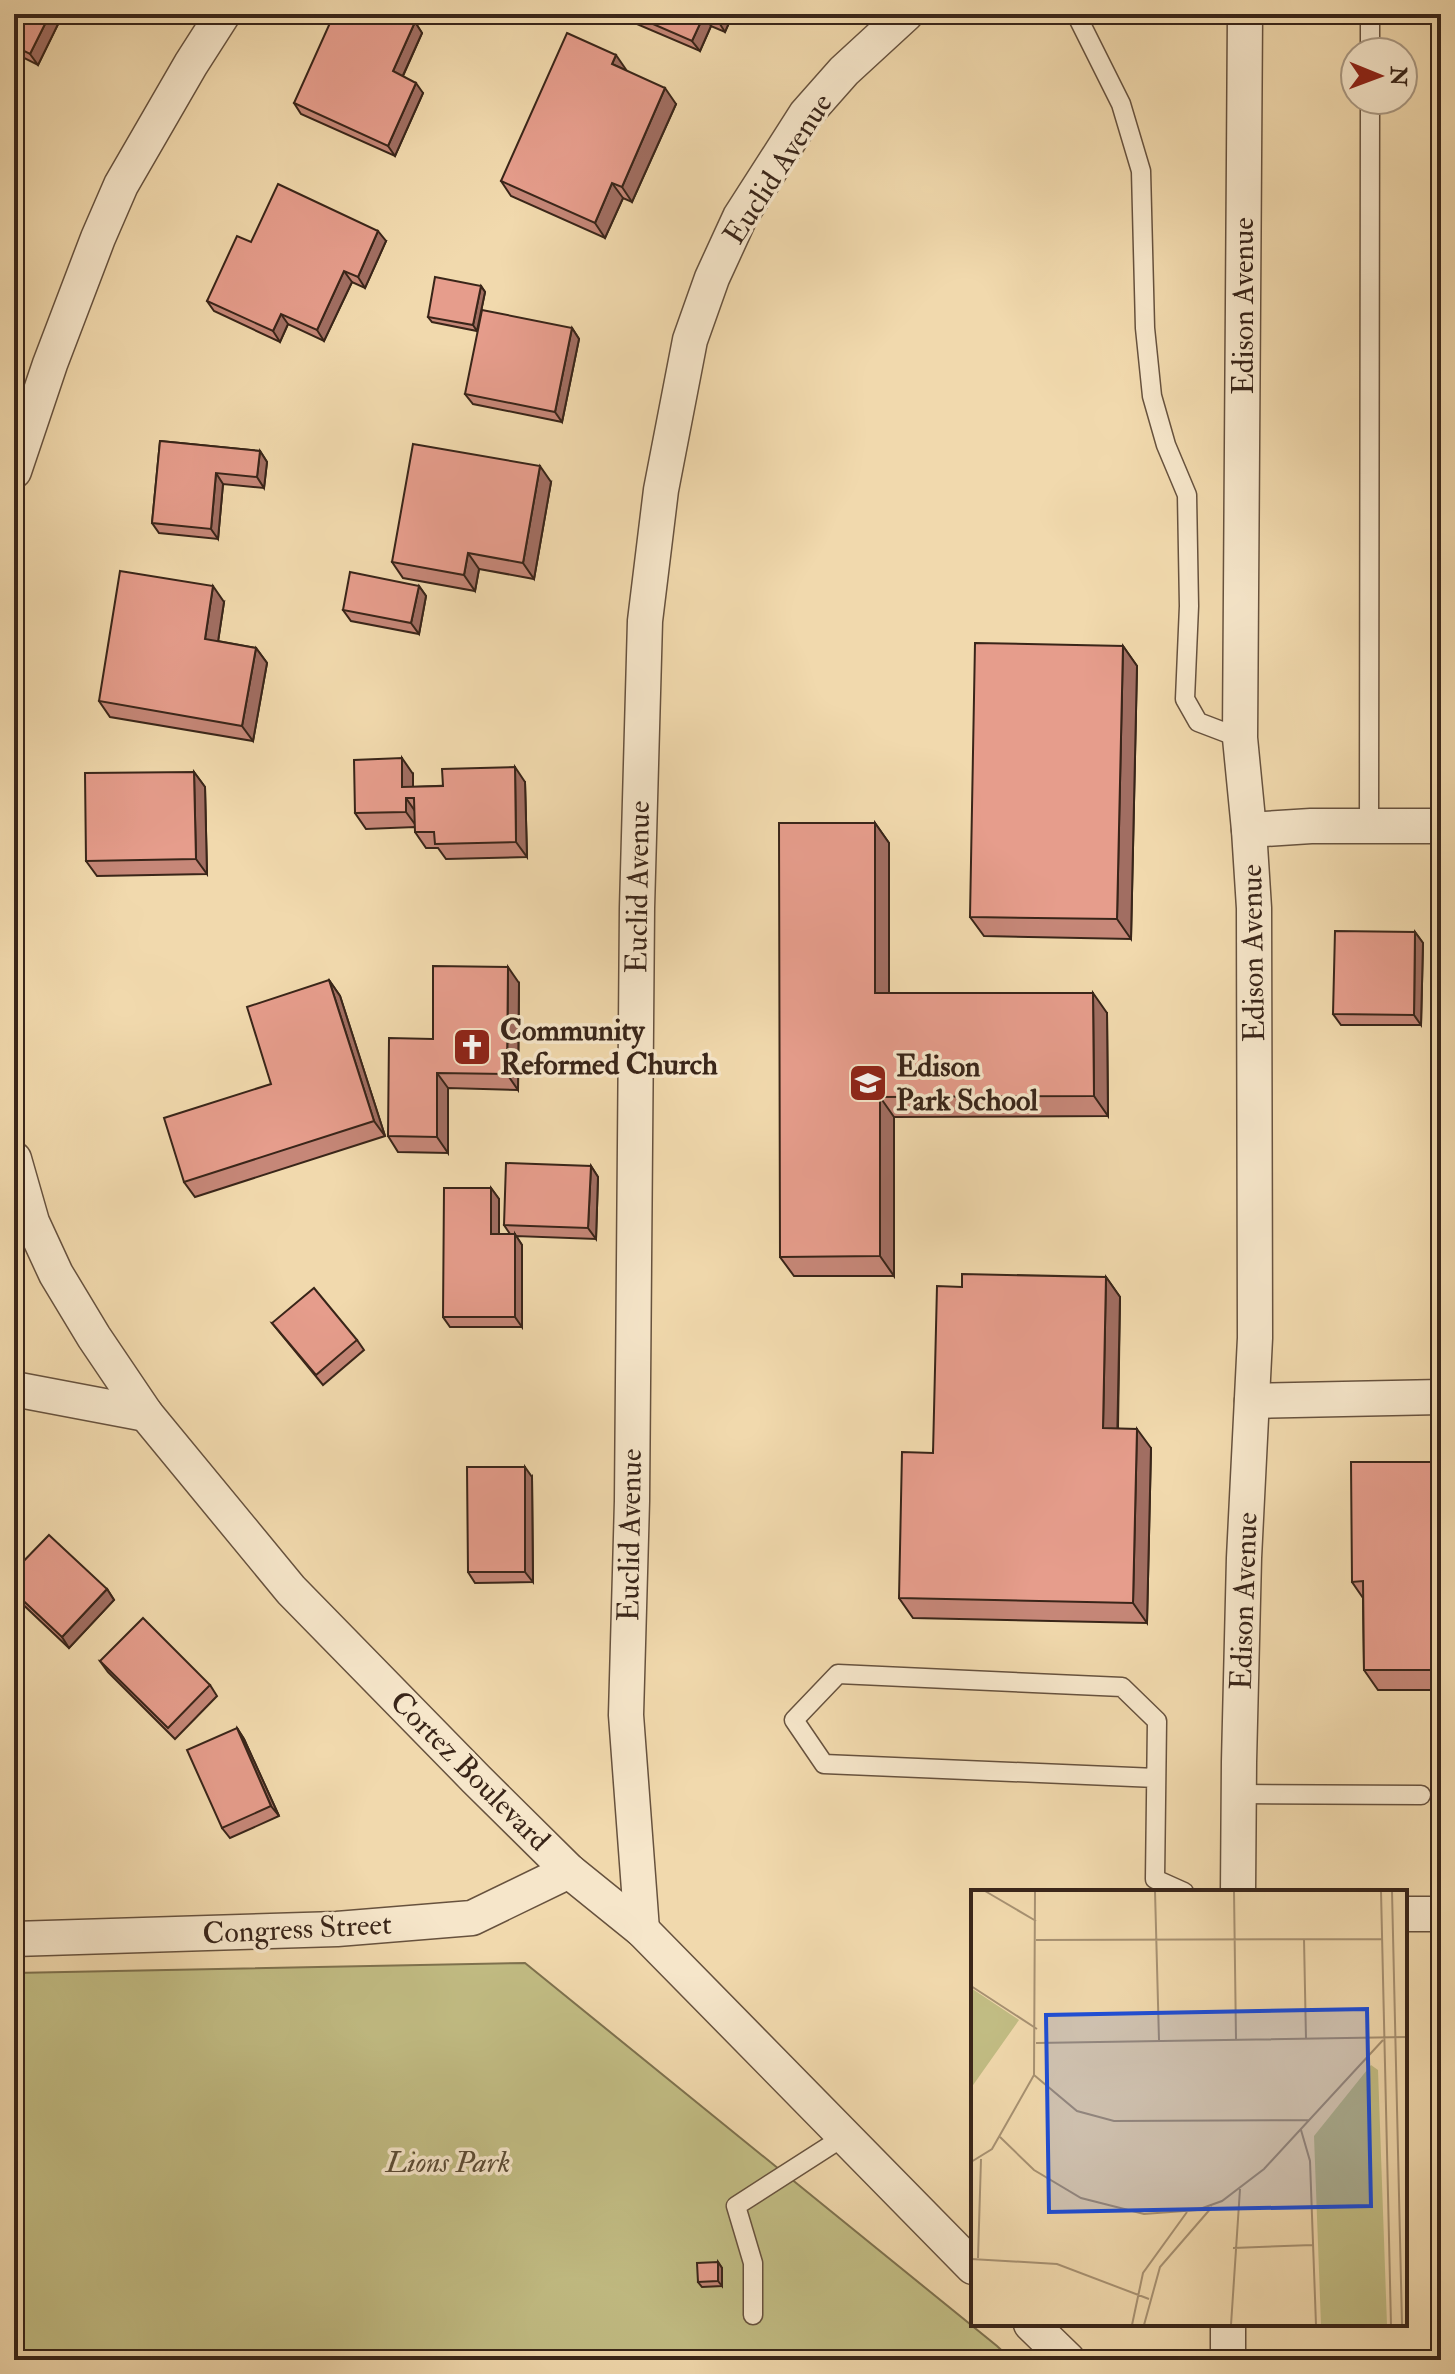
<svg xmlns="http://www.w3.org/2000/svg" width="1455" height="2374" font-family="'IM FELL Double Pica',serif">
  <style>
    .green { fill: #c2bd84; stroke: #7e714e; stroke-width: 2 }
    .lines { fill: none; stroke-linecap: round; stroke-linejoin: round }
    .service-casing { stroke: #67523e; stroke-width: 21 }
    .minor-casing { stroke: #67523e; stroke-width: 37 }
    .service { stroke: #f6e6ca; stroke-width: 18 }
    .minor { stroke: #f6e6ca; stroke-width: 34 }
    .wall { fill: #c68778; stroke: #392519; stroke-width: 2 }
    .shaded-wall { fill: #a16e62; stroke: #392519; stroke-width: 2 }
    .building { fill: #e69d8c; stroke: #392519; stroke-width: 2 }
    .labels { text-anchor: middle; dominant-baseline: central; stroke-width: 7; stroke-linejoin: round; paint-order: stroke }
    .street-label { font-size: 30px; fill: #392519; stroke: #f6e6ca }
    .poi-label { font-size: 30px; font-weight: bold; fill: #392519; stroke: #f6e6ca; text-anchor: start }
    .park-label { font-size: 30px; font-style: italic; fill: #5b4b34; stroke: #f6e6ca }
    .inset-road { fill: none; stroke: #a79172; stroke-width: 2 }
    .view { fill: #1d4ed8; fill-opacity: 0.15; stroke: #1d4ed8; stroke-width: 4 }
    .inset-edge { fill: none; stroke: #392519; stroke-width: 4 }
  </style>
  <rect width="100%" height="100%" fill="#f1d9ad"/>
  <filter id="stains"><feTurbulence type="fractalNoise" baseFrequency=".0025" numOctaves="4"/><feColorMatrix values="0 0 0 0 .2 0 0 0 0 .09 0 0 0 0 .02 0 0 0 .5 -.17"/></filter>
  <radialGradient id="worn" r=".72"><stop offset=".6" stop-color="#630" stop-opacity="0"/><stop offset="1" stop-color="#630" stop-opacity=".3"/></radialGradient>
  <!-- green -->
  <path class="green" d="M 525,1963 L 997,2346 L 1012,2360 L 14,2360 L 14,1973 Z"/>
  <g class="lines">
    <!-- service casing -->
    <g class="service-casing">
      <g id="service">
        <path d="M 1076,14 L 1121,104 L 1141,171 L 1145,328 L 1152,396 L 1166,445 L 1187,495 L 1189,606 L 1185,699 L 1198,722 L 1240,738"/>
        <path d="M 1370,52 L 1370,14"/>
        <path d="M 1369,825 L 1370,100"/>
        <path d="M 1156,1778 L 824,1764 L 794,1720 L 838,1674 L 1122,1687 L 1157,1721 L 1155,1879 L 1184,1892"/>
        <path d="M 1239,1794 L 1421,1795"/>
        <path d="M 753,2315 L 753,2263 L 736,2206 L 845,2136"/>
      </g>
    </g>
    <!-- minor casing -->
    <g class="minor-casing">
      <g id="minor">
        <path d="M 14,471 L 50,364 L 98,238 L 121,185 L 191,64 L 223,14"/>
        <path d="M 1249,830 L 1311,826 L 1441,826"/>
        <path d="M 14,1159 L 32,1222 L 56,1274 L 94,1337 L 146,1414 L 291,1590 L 476,1779 L 569,1871 L 642,1930 L 973,2267"/>
        <path d="M 14,1389 L 146,1414"/>
        <path d="M 1252,1401 L 1441,1397"/>
        <path d="M 1238,1892 L 1239,1762 L 1244,1558 L 1255,1338 L 1254,908 L 1249,830 L 1240,738 L 1245,14"/>
        <path d="M 1405,1914 L 1441,1914"/>
        <path d="M 642,1930 L 626,1715 L 632,1501 L 637,908 L 645,621 L 661,490 L 690,340 L 712,278 L 740,217 L 806,114 L 844,71 L 906,14"/>
        <path d="M 14,1939 L 337,1929 L 472,1918 L 569,1871"/>
        <path d="M 1031,2324 L 1068,2360"/>
        <path d="M 1228,2360 L 1228,2324"/>
      </g>
    </g>
    <!-- service -->
    <use href="#service" class="service"/>
    <!-- minor -->
    <use href="#minor" class="minor"/>
  </g>
  <!-- wall -->
  <g class="wall">
    <path d="M 14,14 L 63,14 L 38,65 L 14,53 Z"/>
    <path d="M 626,14 L 733,14 L 725,32 L 711,26 L 700,51 L 632,22 Z"/>
    <path d="M 415,22 L 422,33 L 403,76 L 423,93 L 395,156 L 301,114 L 294,103 Z"/>
    <path d="M 627,71 L 676,104 L 632,202 L 623,198 L 605,238 L 511,196 L 501,181 Z"/>
    <path d="M 386,241 L 365,288 L 352,282 L 324,341 L 288,324 L 280,342 L 214,311 L 207,301 L 251,242 Z"/>
    <path d="M 481,286 L 485,292 L 477,331 L 432,322 L 428,317 Z"/>
    <path d="M 572,328 L 579,339 L 562,422 L 473,404 L 465,394 Z"/>
    <path d="M 160,441 L 260,451 L 267,462 L 264,488 L 223,484 L 218,539 L 159,533 L 152,523 Z"/>
    <path d="M 551,482 L 534,579 L 479,569 L 475,591 L 403,578 L 392,562 Z"/>
    <path d="M 419,586 L 426,596 L 419,634 L 351,621 L 343,610 Z"/>
    <path d="M 224,602 L 218,641 L 256,648 L 267,663 L 253,741 L 110,717 L 99,701 Z"/>
    <path d="M 1123,646 L 1137,666 L 1131,939 L 984,936 L 970,917 Z"/>
    <path d="M 194,772 L 205,787 L 207,874 L 97,876 L 86,861 Z"/>
    <path d="M 413,774 L 413,787 L 525,782 L 527,857 L 446,859 L 438,848 L 426,848 L 415,832 L 415,827 L 366,829 L 355,813 Z"/>
    <path d="M 875,823 L 889,843 L 889,993 L 1107,1013 L 1108,1116 L 894,1117 L 894,1276 L 794,1276 L 780,1257 Z"/>
    <path d="M 1415,932 L 1423,943 L 1421,1025 L 1341,1025 L 1333,1014 Z"/>
    <path d="M 329,980 L 340,996 L 385,1136 L 195,1197 L 184,1182 L 271,1084 Z"/>
    <path d="M 519,983 L 518,1090 L 448,1088 L 448,1153 L 398,1152 L 388,1136 L 433,1039 Z"/>
    <path d="M 591,1166 L 598,1177 L 596,1239 L 516,1236 L 522,1245 L 522,1327 L 450,1327 L 443,1317 L 491,1188 L 499,1199 L 499,1234 L 510,1234 L 504,1225 Z"/>
    <path d="M 1106,1277 L 1120,1297 L 1118,1428 L 1151,1448 L 1147,1623 L 913,1618 L 899,1598 L 933,1453 L 962,1287 Z"/>
    <path d="M 272,1323 L 357,1340 L 364,1350 L 323,1385 Z"/>
    <path d="M 1441,1462 L 1441,1690 L 1378,1690 L 1364,1670 L 1363,1598 L 1352,1582 Z"/>
    <path d="M 532,1477 L 533,1582 L 475,1583 L 468,1572 Z"/>
    <path d="M 14,1571 L 107,1589 L 114,1600 L 69,1648 L 14,1596 Z"/>
    <path d="M 100,1661 L 210,1685 L 217,1696 L 175,1739 L 108,1672 Z"/>
    <path d="M 237,1728 L 244,1739 L 279,1816 L 230,1838 L 222,1828 Z"/>
    <path d="M 718,2262 L 722,2268 L 722,2286 L 702,2287 L 698,2282 Z"/>
  </g>
  <!-- shaded-wall -->
  <g class="shaded-wall">
    <path d="M 50,14 L 63,14 L 38,65 L 30,54 Z"/>
    <path d="M 721,14 L 733,14 L 725,32 L 718,21 Z"/>
    <path d="M 704,15 L 711,26 L 700,51 L 692,41 Z"/>
    <path d="M 415,22 L 422,33 L 400,82 L 393,71 Z"/>
    <path d="M 616,55 L 627,71 L 612,64 Z"/>
    <path d="M 416,83 L 423,93 L 395,156 L 388,146 Z"/>
    <path d="M 665,88 L 676,104 L 632,202 L 622,187 Z"/>
    <path d="M 612,183 L 623,198 L 605,238 L 595,223 Z"/>
    <path d="M 378,231 L 386,241 L 365,288 L 358,277 Z"/>
    <path d="M 344,271 L 352,282 L 324,341 L 317,330 Z"/>
    <path d="M 481,286 L 485,292 L 477,331 L 473,325 Z"/>
    <path d="M 281,314 L 288,324 L 280,342 L 273,331 Z"/>
    <path d="M 572,328 L 579,339 L 562,422 L 555,412 Z"/>
    <path d="M 260,451 L 267,462 L 264,488 L 257,477 Z"/>
    <path d="M 540,466 L 551,482 L 534,579 L 523,563 Z"/>
    <path d="M 216,473 L 223,484 L 218,539 L 211,529 Z"/>
    <path d="M 468,553 L 479,569 L 475,591 L 464,575 Z"/>
    <path d="M 213,586 L 224,602 L 216,655 L 205,639 Z"/>
    <path d="M 419,586 L 426,596 L 419,634 L 411,623 Z"/>
    <path d="M 1123,646 L 1137,666 L 1131,939 L 1117,919 Z"/>
    <path d="M 256,648 L 267,663 L 253,741 L 242,726 Z"/>
    <path d="M 402,758 L 413,774 L 413,798 L 402,787 Z"/>
    <path d="M 515,767 L 525,782 L 527,857 L 516,842 Z"/>
    <path d="M 194,772 L 205,787 L 207,874 L 196,859 Z"/>
    <path d="M 406,798 L 417,814 L 417,827 L 406,812 Z"/>
    <path d="M 875,823 L 889,843 L 889,1013 L 875,993 Z"/>
    <path d="M 1415,932 L 1423,943 L 1421,1025 L 1414,1015 Z"/>
    <path d="M 508,967 L 519,983 L 518,1090 L 507,1074 Z"/>
    <path d="M 329,980 L 340,996 L 385,1136 L 374,1121 Z"/>
    <path d="M 1093,993 L 1107,1013 L 1108,1116 L 1094,1096 Z"/>
    <path d="M 437,1073 L 448,1088 L 448,1153 L 437,1137 Z"/>
    <path d="M 880,1097 L 894,1117 L 894,1276 L 880,1256 Z"/>
    <path d="M 591,1166 L 598,1177 L 596,1239 L 588,1228 Z"/>
    <path d="M 491,1188 L 499,1199 L 499,1244 L 491,1234 Z"/>
    <path d="M 515,1234 L 522,1245 L 522,1327 L 515,1317 Z"/>
    <path d="M 1106,1277 L 1120,1297 L 1117,1448 L 1103,1428 Z"/>
    <path d="M 1137,1429 L 1151,1448 L 1147,1623 L 1133,1603 Z"/>
    <path d="M 525,1467 L 532,1477 L 533,1582 L 525,1572 Z"/>
    <path d="M 107,1589 L 114,1600 L 69,1648 L 62,1637 Z"/>
    <path d="M 237,1728 L 244,1739 L 279,1816 L 271,1806 Z"/>
    <path d="M 718,2262 L 722,2268 L 722,2286 L 718,2281 Z"/>
  </g>
  <!-- building -->
  <g class="building">
    <path d="M 14,14 L 50,14 L 30,54 L 14,46 Z"/>
    <path d="M 334,14 L 398,14 L 415,22 L 393,71 L 416,83 L 388,146 L 294,103 Z"/>
    <path d="M 630,14 L 721,14 L 718,21 L 704,15 L 692,41 Z"/>
    <path d="M 567,33 L 616,55 L 612,64 L 665,88 L 622,187 L 612,183 L 595,223 L 501,181 Z"/>
    <path d="M 278,184 L 378,231 L 358,277 L 344,271 L 317,330 L 281,314 L 273,331 L 207,301 L 237,236 L 251,242 Z"/>
    <path d="M 435,277 L 481,286 L 473,325 L 428,317 Z"/>
    <path d="M 482,310 L 572,328 L 555,412 L 465,394 Z"/>
    <path d="M 160,441 L 260,451 L 257,477 L 216,473 L 211,529 L 152,523 Z"/>
    <path d="M 413,444 L 540,466 L 523,563 L 468,553 L 464,575 L 392,562 Z"/>
    <path d="M 120,571 L 213,586 L 205,639 L 256,648 L 242,726 L 99,701 Z"/>
    <path d="M 350,572 L 419,586 L 411,623 L 343,610 Z"/>
    <path d="M 975,643 L 1123,646 L 1117,919 L 970,917 Z"/>
    <path d="M 402,758 L 402,787 L 443,786 L 442,769 L 515,767 L 516,842 L 435,844 L 434,832 L 415,832 L 414,798 L 406,798 L 406,812 L 355,813 L 354,760 Z"/>
    <path d="M 194,772 L 196,859 L 86,861 L 85,773 Z"/>
    <path d="M 779,823 L 875,823 L 875,993 L 1093,993 L 1094,1096 L 880,1097 L 880,1256 L 780,1257 Z"/>
    <path d="M 1335,931 L 1415,932 L 1414,1015 L 1333,1014 Z"/>
    <path d="M 433,966 L 508,967 L 507,1074 L 437,1073 L 437,1137 L 388,1136 L 389,1038 L 433,1039 Z"/>
    <path d="M 329,980 L 374,1121 L 184,1182 L 164,1118 L 271,1084 L 247,1007 Z"/>
    <path d="M 506,1163 L 591,1166 L 588,1228 L 504,1225 Z"/>
    <path d="M 444,1188 L 491,1188 L 491,1234 L 515,1234 L 515,1317 L 443,1317 Z"/>
    <path d="M 962,1274 L 1106,1277 L 1103,1428 L 1137,1429 L 1133,1603 L 899,1598 L 902,1452 L 933,1453 L 937,1286 L 962,1287 Z"/>
    <path d="M 314,1288 L 357,1340 L 316,1375 L 272,1323 Z"/>
    <path d="M 1351,1462 L 1441,1462 L 1441,1670 L 1364,1670 L 1363,1581 L 1352,1582 Z"/>
    <path d="M 467,1467 L 525,1467 L 525,1572 L 468,1572 Z"/>
    <path d="M 49,1535 L 107,1589 L 62,1637 L 14,1592 L 14,1571 Z"/>
    <path d="M 143,1618 L 210,1685 L 168,1728 L 100,1661 Z"/>
    <path d="M 237,1728 L 271,1806 L 222,1828 L 187,1750 Z"/>
    <path d="M 718,2262 L 718,2281 L 698,2282 L 697,2263 Z"/>
    <path d="M 792,2358 L 792,2360 L 725,2360 L 725,2359 Z"/>
  </g>
  <!-- icons -->
  <defs>
    <g id="church-square" transform="scale(2)"><rect x="-9" y="-9" width="18" height="18" rx="4" fill="#8f2418" stroke="#f6e6ca"/><path d="M-1.2-6h2.4v3.5h3.3v2.4h-3.3V6h-2.4V-.1h-3.3v-2.4h3.3Z" fill="#fff"/></g>
    <g id="school-square" transform="scale(2)"><rect x="-9" y="-9" width="18" height="18" rx="4" fill="#8f2418" stroke="#f6e6ca"/><path d="M0-5L7-2L0 1L-7-2ZM-4 1L0 2.5L4 1V4Q0 6-4 4Z" fill="#fff"/></g>
  </defs>
  <g fill-rule="evenodd">
    <use href="#church-square" x="472" y="1047"/>
    <use href="#school-square" x="868" y="1083"/>
  </g>
  <g class="labels">
    <!-- street labels -->
    <g class="street-label">
      <text transform="translate(778 169) rotate(-57)">Euclid Avenue</text>
      <text transform="translate(1243 306) rotate(-90)">Edison Avenue</text>
      <text transform="translate(638 887) rotate(-89)">Euclid Avenue</text>
      <text transform="translate(1253 953) rotate(-91)">Edison Avenue</text>
      <text transform="translate(630 1535) rotate(-89)">Euclid Avenue</text>
      <text transform="translate(1244 1601) rotate(-88)">Edison Avenue</text>
      <text transform="translate(470 1771) rotate(45)">Cortez Boulevard</text>
      <text transform="translate(297 1929) rotate(-3)">Congress Street</text>
    </g>
    <!-- poi labels -->
    <g class="poi-label">
      <text x="500" y="1030">Community<tspan x="500" dy="34">Reformed Church</tspan></text>
      <text x="896" y="1066">Edison<tspan x="896" dy="34">Park School</tspan></text>
    </g>
    <!-- park labels -->
    <g class="park-label">
      <text x="448" y="2162">Lions Park</text>
    </g>
  </g>
  <!-- overview -->
  <g transform="translate(971 1890)">
    <rect width="436" height="436" fill="#f1d9ad"/>
    <path d="M 0,98 L 48,130 L 0,198 ZM 400,175 L 407,180 L 416,435 L 350,435 L 343,246 Z" fill="#c2bd84"/>
    <path class="inset-road" d="M 14,1 L 65,31M 184,1 L 188,150M 263,1 L 265,149M 410,1 L 420,435M 421,1 L 431,435M 333,49 L 335,149M 65,50 L 411,49M 0,96 L 66,139M 65,153 L 436,147M 63,185 L 106,221 L 143,231 L 338,230M 330,240 L 339,271 L 345,435M 29,247 L 63,280 L 110,308 L 173,324 L 226,320 L 251,311 L 293,279 L 412,150M 0,272 L 21,259 L 63,185 L 64,1M 262,358 L 342,355M 7,368 L 10,269M 0,369 L 86,374 L 178,409M 161,435 L 172,383 L 216,322M 173,435 L 189,377 L 241,317M 260,435 L 269,299"/>
    <path class="view" d="M 396,119 L 400,316 L 78,322 L 75,125 Z"/>
    <rect width="436" height="436" class="inset-edge"/>
  </g>
  <!-- margin -->
  <rect width="1455" height="2374" fill="none" stroke="#f1d9ad" stroke-width="48"/>
  <rect x="16" y="16" width="1423" height="2342" fill="none" stroke="#392519" stroke-width="4"/>
  <rect x="24" y="24" width="1407" height="2326" fill="none" stroke="#392519" stroke-width="2"/>
  <!-- north arrow -->
  <g transform="translate(1379 76) rotate(91)"><circle r="38" fill="#f6e6ca" stroke="#aa9983" stroke-width="2"/>
  <path d="M0-6L14 30L0 20L-14 30Z" fill="#8f2418"/>
  <text y="-12" font-size="22" font-weight="bold" text-anchor="middle" fill="#392519">N</text>
  </g>
  <rect width="100%" height="100%" filter="url(#stains)"/>
  <rect width="100%" height="100%" fill="url(#worn)"/>
</svg>
